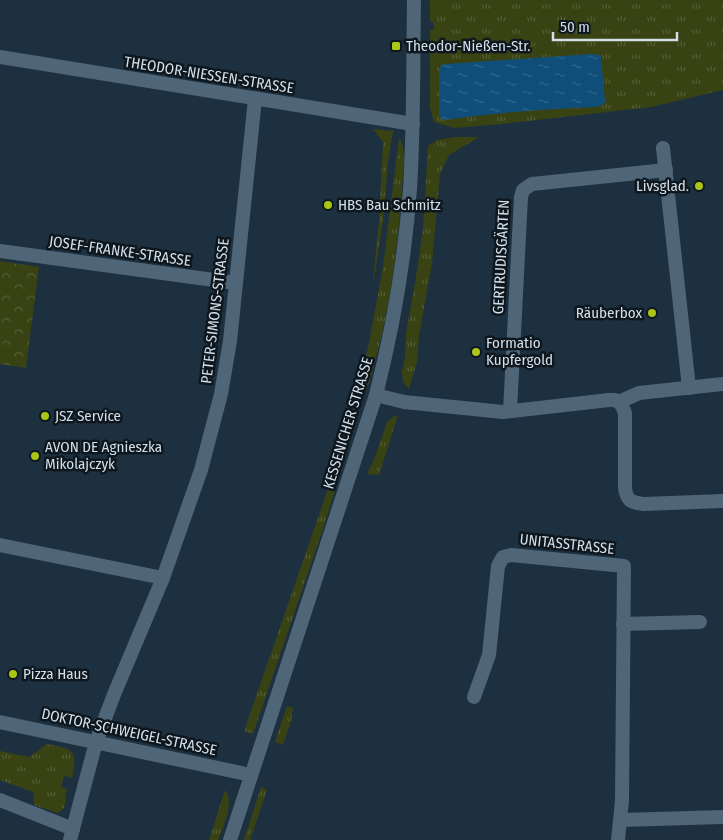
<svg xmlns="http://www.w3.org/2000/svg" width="723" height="840" font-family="'Fira Sans Condensed',sans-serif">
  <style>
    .grass { fill: url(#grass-tufts) }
    .park { fill: url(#park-crowns) }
    .water { fill: url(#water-ripples) }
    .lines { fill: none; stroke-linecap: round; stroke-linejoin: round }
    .minor { stroke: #4f6578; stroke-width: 14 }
    .secondary { stroke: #4f6578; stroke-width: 14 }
    .poi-dot { fill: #abc716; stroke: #0e171e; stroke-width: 2 }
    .labels { text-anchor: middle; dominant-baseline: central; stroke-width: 5; stroke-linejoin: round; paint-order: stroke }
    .poi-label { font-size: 15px; fill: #d3dfea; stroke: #0e171e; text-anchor: start }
    .street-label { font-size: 15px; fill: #d3dfea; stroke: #0e171e }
  </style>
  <defs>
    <pattern id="grass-tufts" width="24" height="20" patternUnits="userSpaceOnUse" patternTransform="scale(1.25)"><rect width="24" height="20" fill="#384212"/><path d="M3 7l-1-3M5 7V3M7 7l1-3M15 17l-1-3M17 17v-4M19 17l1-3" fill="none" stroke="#545d35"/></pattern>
    <pattern id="park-crowns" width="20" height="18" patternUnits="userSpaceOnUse" patternTransform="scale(1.25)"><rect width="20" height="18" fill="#384212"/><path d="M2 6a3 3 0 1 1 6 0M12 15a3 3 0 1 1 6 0" fill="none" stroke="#545d35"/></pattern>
    <pattern id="water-ripples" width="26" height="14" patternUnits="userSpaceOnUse" patternTransform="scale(1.25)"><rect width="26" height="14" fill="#0f4e78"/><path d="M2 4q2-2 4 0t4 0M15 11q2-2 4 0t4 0" fill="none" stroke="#31678b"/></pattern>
  </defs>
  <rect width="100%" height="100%" fill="#1c3040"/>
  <!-- grass -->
  <g class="grass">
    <path d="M 430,0 L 723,0 L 723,90 L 651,107 L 502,124 L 454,128 L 434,122 L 430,108 L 430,30 L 434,30 L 433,22 L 430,21 Z"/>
    <path d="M 373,129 L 393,131 L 388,162 L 383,221 L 374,279 L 373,279 L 379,222 L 383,142 Z"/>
    <path d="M 454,137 L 479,137 L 449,155 L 440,174 L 432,263 L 419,336 L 417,362 L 409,389 L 403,382 L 402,371 L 405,357 L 406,333 L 415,283 L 423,230 L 428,146 L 437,140 Z"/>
    <path d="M 399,138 C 408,151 403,171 402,186 C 398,253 388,322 368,386 C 363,399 357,412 352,425 L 350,425 L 369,343 L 383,266 Z"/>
    <path d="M 398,415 L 379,475 L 367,474 L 375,457 L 387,422 L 393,417 Z"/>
    <path d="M 347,434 L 349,435 L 341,470 L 325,523 L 253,734 L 244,731 Z"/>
    <path d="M 287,706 L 293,708 L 291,722 L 283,745 L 275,742 Z"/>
    <path d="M 47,744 C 74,749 78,750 72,778 L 64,776 L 61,787 L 67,789 L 65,798 L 66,799 L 64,808 L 58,813 L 34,805 L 33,792 L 0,780 L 0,751 L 29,757 Z"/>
    <path d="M 261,787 L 267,790 L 250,840 L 244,840 Z"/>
    <path d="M 225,790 C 235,801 223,828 218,840 L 209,840 Z"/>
  </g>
  <!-- park -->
  <path class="park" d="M 0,261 L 39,267 L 26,368 L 0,364 Z"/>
  <!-- water -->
  <path class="water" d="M 591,54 L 599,55 L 601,57 L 605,101 L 604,104 L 597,107 C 546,109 495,113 444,120 L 439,117 L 439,70 L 440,66 L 445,64 Z"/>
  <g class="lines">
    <!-- minor -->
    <g class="minor">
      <path d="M 0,57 L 413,124"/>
      <path d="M 663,148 L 689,388"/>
      <path d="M 0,251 L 236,283"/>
      <path d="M 376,395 L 404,402 L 503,412 L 609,400 L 615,400 L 621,404 L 625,413 L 625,487 C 626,500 631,503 644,504 L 723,501"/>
      <path d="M 619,402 L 639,393 L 723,384"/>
      <path d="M 510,411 L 521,197 L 523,190 L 532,184 L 666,170"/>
      <path d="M 0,545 L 163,578"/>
      <path d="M 623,624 L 700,622"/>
      <path d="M 474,697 L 489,655 L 498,566 L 503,557 L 511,555 L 624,566 L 622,801 L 618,840"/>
      <path d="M 0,722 L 251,775"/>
      <path d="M 0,800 L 73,829"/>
      <path d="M 621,820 L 723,817"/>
      <path d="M 70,840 L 96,742 L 115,692 L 163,578 L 201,470 L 221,394 L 230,341 L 255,99"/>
    </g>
    <!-- secondary -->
    <path class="secondary" d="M 230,840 L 376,395 C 393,328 405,258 410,189 C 414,126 413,63 414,0"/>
  </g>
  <!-- markers -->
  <g class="poi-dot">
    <rect x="391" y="41" width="10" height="10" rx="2.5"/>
    <circle cx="699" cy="186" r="5"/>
    <circle cx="328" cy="205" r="5"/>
    <circle cx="652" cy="313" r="5"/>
    <circle cx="476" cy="352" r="5"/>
    <circle cx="45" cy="416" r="5"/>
    <circle cx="35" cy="456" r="5"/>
    <circle cx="13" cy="674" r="5"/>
  </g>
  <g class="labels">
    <!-- poi labels -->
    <g class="poi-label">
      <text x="406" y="46">Theodor-Nießen-Str.</text>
      <text x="689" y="186" text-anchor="end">Livsglad.</text>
      <text x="338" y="205">HBS Bau Schmitz</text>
      <text x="642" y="313" text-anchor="end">Räuberbox</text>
      <text x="486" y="343">Formatio<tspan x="486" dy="17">Kupfergold</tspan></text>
      <text x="55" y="416">JSZ Service</text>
      <text x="45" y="447">AVON DE Agnieszka<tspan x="45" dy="17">Mikolajczyk</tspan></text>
      <text x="23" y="674">Pizza Haus</text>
    </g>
    <!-- street labels -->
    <g class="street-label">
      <text transform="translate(209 75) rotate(9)">THEODOR-NIESSEN-STRASSE</text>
      <text transform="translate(120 251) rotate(8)">JOSEF-FRANKE-STRASSE</text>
      <text transform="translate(501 257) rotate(-87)">GERTRUDISGÄRTEN</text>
      <text transform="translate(215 311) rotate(-83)">PETER-SIMONS-STRASSE</text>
      <text transform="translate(348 423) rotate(-73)">KESSENICHER STRASSE</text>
      <text transform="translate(567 544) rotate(6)">UNITASSTRASSE</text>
      <text transform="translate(129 732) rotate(12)">DOKTOR-SCHWEIGEL-STRASSE</text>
    </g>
  </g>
  <!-- scale -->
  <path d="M553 32v8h124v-8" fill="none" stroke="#d3dfea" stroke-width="2.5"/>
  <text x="560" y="32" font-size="15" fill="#d3dfea" stroke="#0e171e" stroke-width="4" paint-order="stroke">50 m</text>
</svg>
